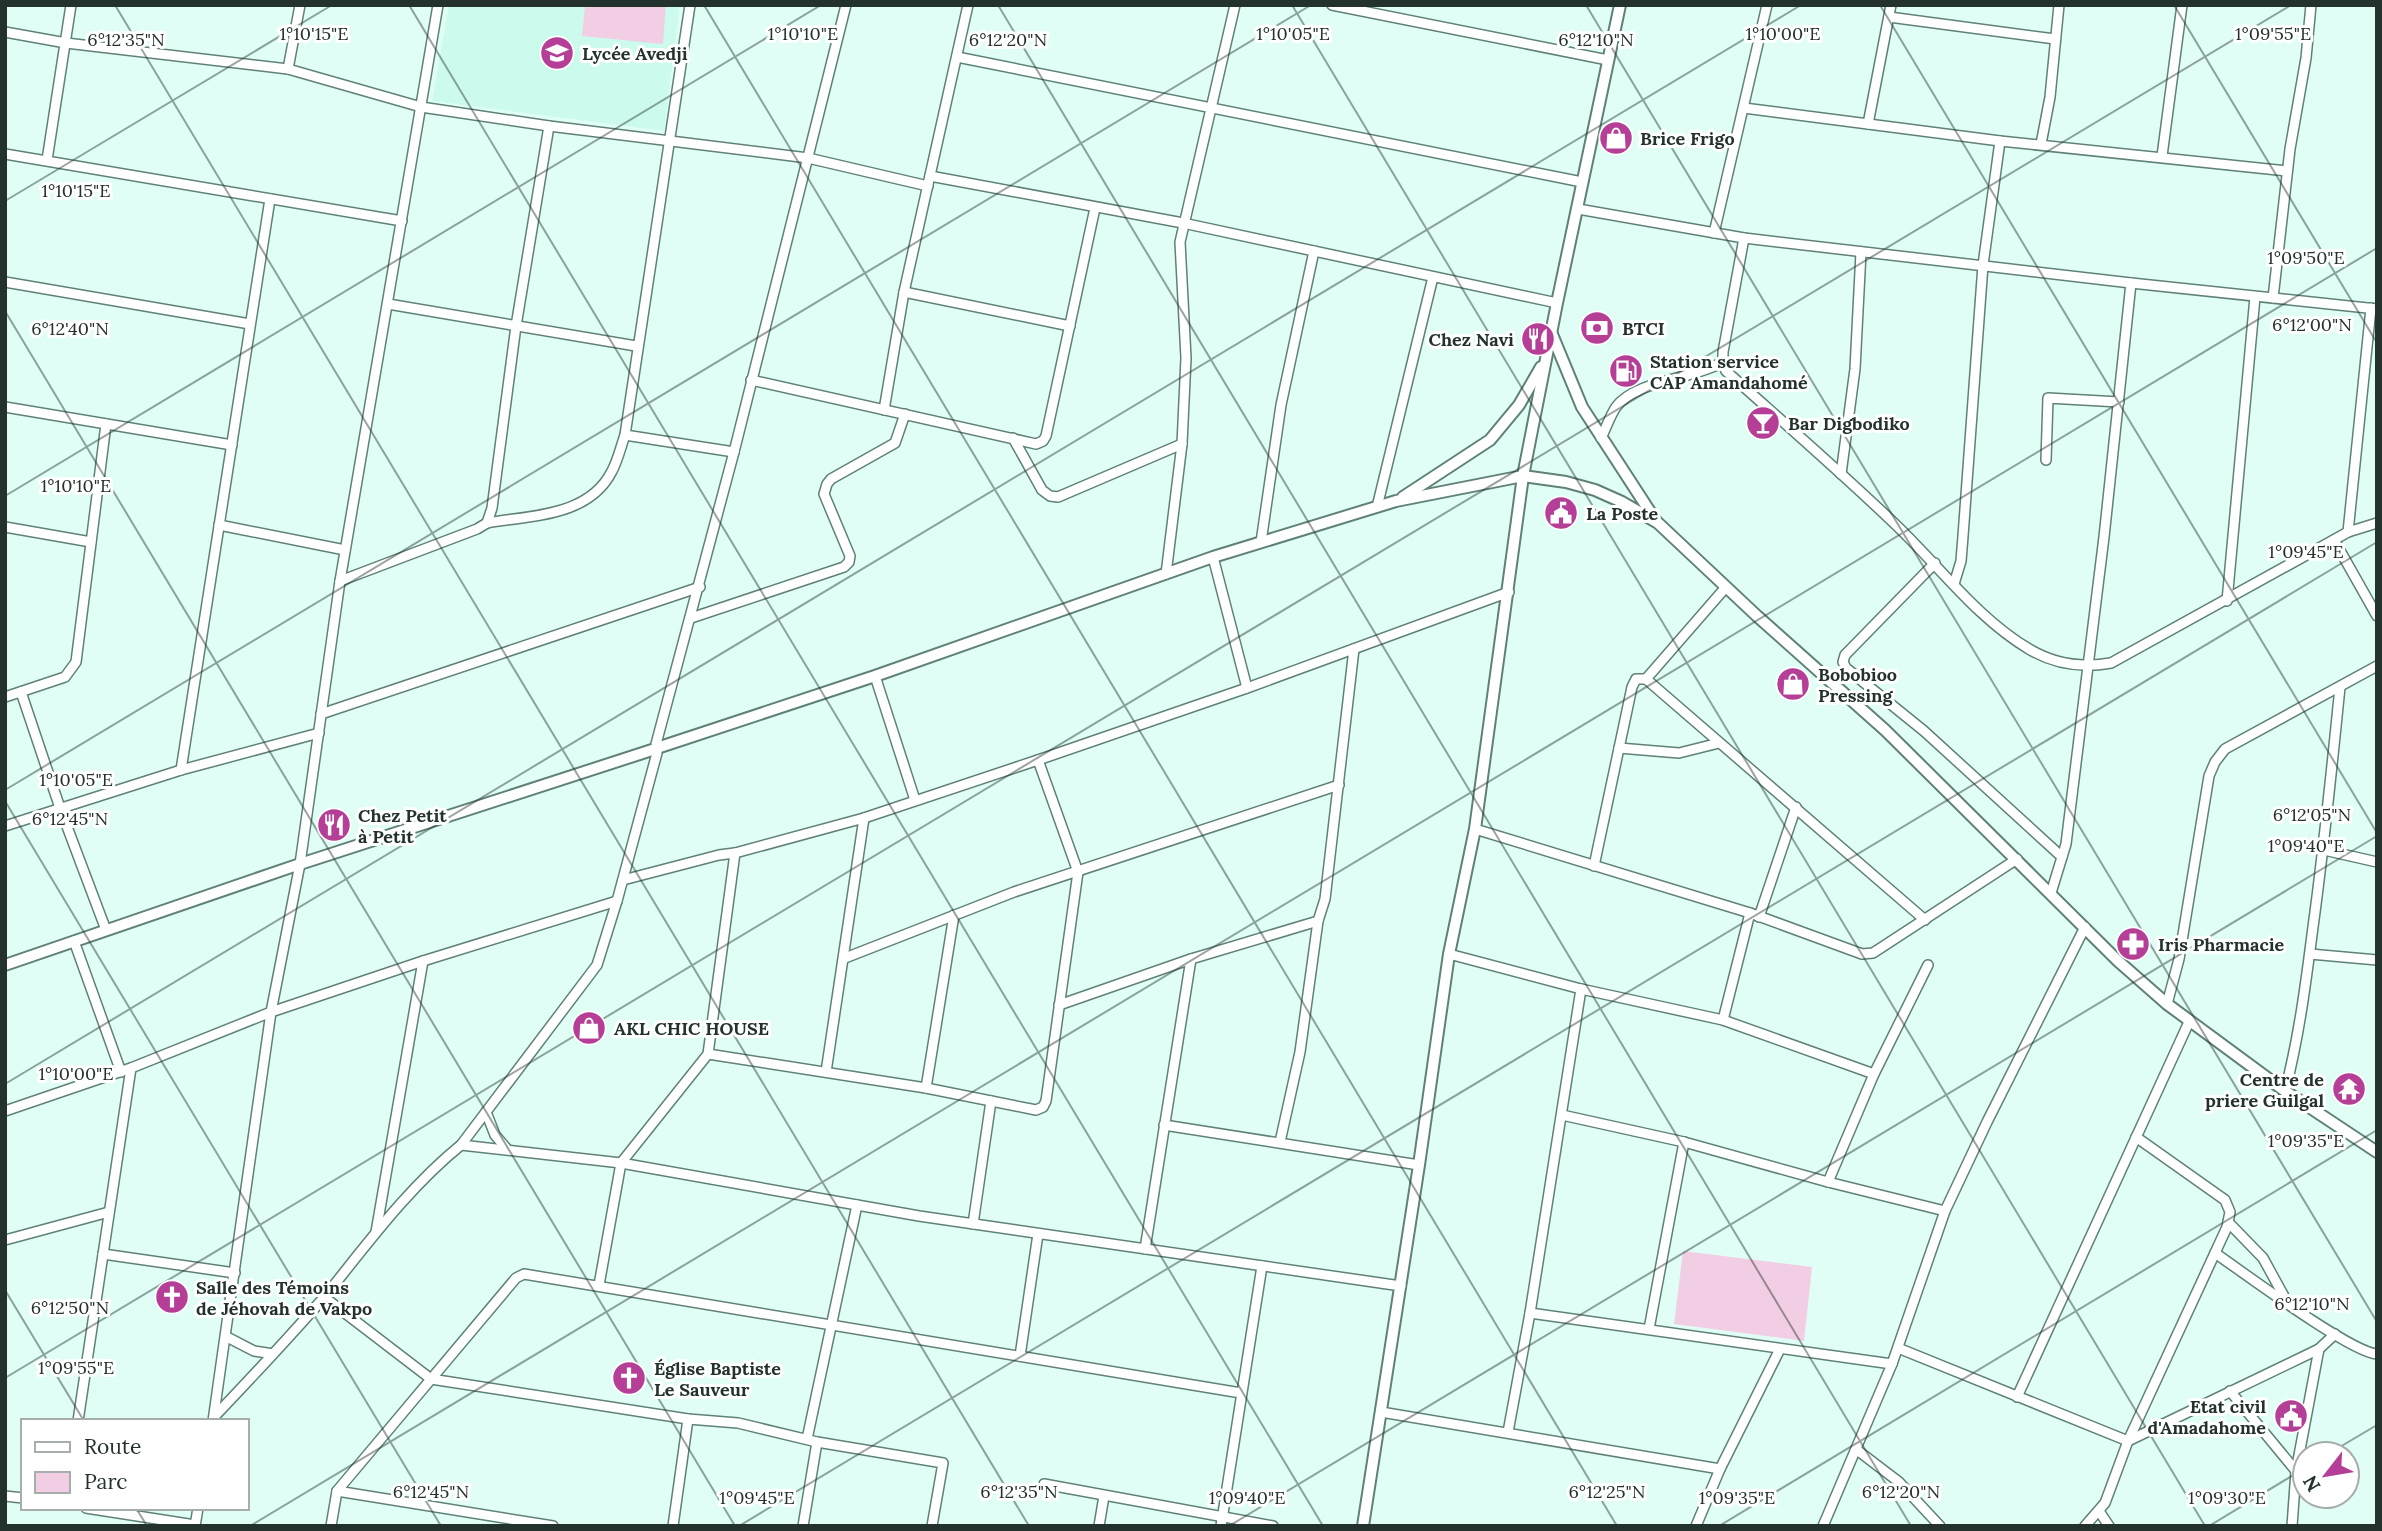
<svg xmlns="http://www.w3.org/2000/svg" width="2382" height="1531" font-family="Lora,serif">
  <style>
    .built { fill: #ccfbee }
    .green { fill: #f2cee5 }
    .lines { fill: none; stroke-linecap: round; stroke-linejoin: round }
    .minor-casing { stroke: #5f8178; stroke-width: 12 }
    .tertiary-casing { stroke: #5f8178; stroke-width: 14 }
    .minor { stroke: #fff; stroke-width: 9 }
    .tertiary { stroke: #fff; stroke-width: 10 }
    .ticks { fill: none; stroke: #24322e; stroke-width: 2; stroke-opacity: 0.45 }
    .labels { text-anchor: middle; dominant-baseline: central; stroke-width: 6; stroke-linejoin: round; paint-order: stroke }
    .poi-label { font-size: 18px; font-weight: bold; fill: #24322e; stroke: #fff; text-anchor: start }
    .ticks-label { font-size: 18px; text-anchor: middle; fill: #24322e; stroke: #fff; stroke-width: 6; stroke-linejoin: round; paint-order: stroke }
  </style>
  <rect width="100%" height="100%" fill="#e0fef6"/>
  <!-- built -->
  <path class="built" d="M 449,5 L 680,5 L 664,131 L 432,101 Z"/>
  <!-- green -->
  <g class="green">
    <path d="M 585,5 L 666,5 L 663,44 L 582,36 Z"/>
    <path d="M 1683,1251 L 1812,1267 L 1804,1341 L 1674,1324 Z"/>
  </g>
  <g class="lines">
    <!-- minor casing -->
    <g class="minor-casing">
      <g id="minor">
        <path d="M 1332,5 L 1608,60"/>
        <path d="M 1889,17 L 2055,39"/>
        <path d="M 5,32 L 66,43 L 288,69 L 421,107 L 549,126 L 808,158 L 928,186"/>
        <path d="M 957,57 L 1582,182"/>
        <path d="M 288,69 L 300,5"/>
        <path d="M 1744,108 L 2000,141 L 2287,171"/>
        <path d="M 1868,124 L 1891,5"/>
        <path d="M 2041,144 L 2050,97 L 2059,5"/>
        <path d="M 5,154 L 402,221"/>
        <path d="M 2162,156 L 2182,5"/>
        <path d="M 47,160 L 71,5"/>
        <path d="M 930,176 L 1183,223 L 1557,303"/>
        <path d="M 1578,209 L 1744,238 L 2131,283 L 2377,309"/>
        <path d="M 1714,233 L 1767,5"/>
        <path d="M 1744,238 L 1723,352 L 1723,362 L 1726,371 C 1783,422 1841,472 1896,525 C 1939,566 1978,619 2029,649 C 2054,664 2083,668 2111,663 L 2348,532 L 2377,523"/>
        <path d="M 5,282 L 250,324"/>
        <path d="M 904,292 L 1070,326"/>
        <path d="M 2273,298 L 2290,149 L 2306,58 L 2311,5"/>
        <path d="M 388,304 L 636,346"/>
        <path d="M 751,380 L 1036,444 L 1043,441 L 1046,436 L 1095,208"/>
        <path d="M 5,407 L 232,445"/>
        <path d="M 884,410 L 904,292 L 968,5"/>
        <path d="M 625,435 L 734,452"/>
        <path d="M 1013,438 L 1042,490 L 1050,496 L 1058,497 L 1182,444"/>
        <path d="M 1601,438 C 1606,428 1610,416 1616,407 C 1636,380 1694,379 1723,362"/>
        <path d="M 2046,460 L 2048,398 L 2119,402"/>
        <path d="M 1841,474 L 1855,369 L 1861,252"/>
        <path d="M 1377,507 L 1433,277"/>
        <path d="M 487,523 L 492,508 L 516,326 L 549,126"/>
        <path d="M 219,525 L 345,550"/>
        <path d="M 5,527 L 91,542"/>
        <path d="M 2348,532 L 2371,308"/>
        <path d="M 2334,540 L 2377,616"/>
        <path d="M 1261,542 L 1281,405 L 1314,251"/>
        <path d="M 1213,557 L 1247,688"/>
        <path d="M 1935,563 L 1845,655 L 1843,662 L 1846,668 L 1924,731 L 2062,857"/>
        <path d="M 1166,574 L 1182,444 L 1186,358 L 1180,242 L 1235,5"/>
        <path d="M 340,581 L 477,529 L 487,523 C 531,515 589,517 612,471 C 618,460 621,446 625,435 L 690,5"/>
        <path d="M 1954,584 L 1961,561 L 1963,536 L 1983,265 L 2000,141"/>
        <path d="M 2227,601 L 2255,297"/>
        <path d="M 691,618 L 844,567 L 849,562 L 850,556 L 824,494 L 827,484 L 831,479 L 895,443 L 905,414"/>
        <path d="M 875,676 L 915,800"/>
        <path d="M 1646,679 L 1726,587"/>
        <path d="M 21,692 L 60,808 L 106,930"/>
        <path d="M 5,697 L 65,677 L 76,662 L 106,424"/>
        <path d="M 321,714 L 700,587"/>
        <path d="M 656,744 L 734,452 L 846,5"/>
        <path d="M 1619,748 L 1679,753 L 1719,743"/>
        <path d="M 181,770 L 270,199"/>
        <path d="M 5,826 L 181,770 L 319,733"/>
        <path d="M 1475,829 L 1750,913 L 1862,954 L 1873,953 L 2017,859"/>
        <path d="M 2324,850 L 2377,862"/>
        <path d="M 1594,866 L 1632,687 L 1636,679 L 1646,679 L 1925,920"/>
        <path d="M 623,880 L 719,855 L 735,853 L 864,818 L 1038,760 L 1247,688 L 1509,592"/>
        <path d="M 2051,893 L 2066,844 L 2104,537 L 2131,283"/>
        <path d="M 1759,917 L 1796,807"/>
        <path d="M 74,941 L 121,1072"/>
        <path d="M 1449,954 L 1581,989 L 1723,1020 L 1874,1074"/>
        <path d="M 2310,954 L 2377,960"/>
        <path d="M 845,958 L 1014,892 L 1339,785"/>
        <path d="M 2167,1004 L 2179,959 L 2209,776 L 2215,762 L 2225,749 L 2377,666"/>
        <path d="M 1059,1005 L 1191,959 L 1318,921"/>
        <path d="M 1723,1020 L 1750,913"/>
        <path d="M 708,1054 L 926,1088 L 1036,1110 L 1043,1107 L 1046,1101 L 1078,872 L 1038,760"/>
        <path d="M 826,1072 L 864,818"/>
        <path d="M 926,1088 L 954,915"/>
        <path d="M 2285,1091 C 2299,1037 2306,982 2313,927 C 2324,847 2332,767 2340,687"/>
        <path d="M 5,1111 L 131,1068 L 271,1012 L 423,961 L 617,901"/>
        <path d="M 486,1112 L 495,1135 L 506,1148"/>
        <path d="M 1562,1115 L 1684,1142 L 1828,1182 L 1945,1211"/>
        <path d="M 1164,1125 L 1419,1165"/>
        <path d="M 1280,1142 L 1300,1052 L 1318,921 L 1325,899 L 1354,649"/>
        <path d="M 461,1145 L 621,1163 L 919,1216 L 1401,1286"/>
        <path d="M 1828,1182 L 1874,1074 L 1928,965"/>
        <path d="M 2228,1222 L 2263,1258 L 2286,1300"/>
        <path d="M 973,1224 L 991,1101"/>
        <path d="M 376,1232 L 423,961"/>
        <path d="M 5,1240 L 109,1212"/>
        <path d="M 1145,1249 L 1191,959"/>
        <path d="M 2215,1253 C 2244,1273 2350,1352 2377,1354"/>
        <path d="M 103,1254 L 235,1273"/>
        <path d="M 599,1285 L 621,1163 L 708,1054 L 735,853"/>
        <path d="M 324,1297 L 431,1379 L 688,1419 L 738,1423 L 817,1442 L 943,1463 L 932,1526"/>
        <path d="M 1530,1313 L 1892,1364"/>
        <path d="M 1649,1329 L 1684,1142"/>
        <path d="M 227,1337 L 254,1351 L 273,1354"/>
        <path d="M 1898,1348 L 2128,1441 L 2319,1349 L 2335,1334"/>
        <path d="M 1020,1356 L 1038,1234"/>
        <path d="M 2230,1391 L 2296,1471"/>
        <path d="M 2017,1397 L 2189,1022"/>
        <path d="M 1381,1412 L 1720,1469"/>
        <path d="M 214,1417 C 252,1377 290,1337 326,1295 C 368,1243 409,1187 461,1145 L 597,965 L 617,901 L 657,753"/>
        <path d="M 78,1421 L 131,1068"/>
        <path d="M 213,1421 L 271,1012 L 300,864 L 340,581 L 438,5"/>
        <path d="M 1508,1432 L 1530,1313 L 1581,989"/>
        <path d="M 807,1439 L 857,1205"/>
        <path d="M 1857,1450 L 1899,1482 L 1940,1526"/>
        <path d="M 1044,1484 L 1273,1526"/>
        <path d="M 337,1491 L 553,1526"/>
        <path d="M 5,1496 L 23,1498"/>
        <path d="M 86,1508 L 195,1525"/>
        <path d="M 2099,1511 L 2109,1526"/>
        <path d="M 195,1526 L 198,1508"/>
        <path d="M 331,1526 L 337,1491 L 516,1278 L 524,1274 L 1241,1393"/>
        <path d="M 673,1526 L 688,1419"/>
        <path d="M 803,1526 L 817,1442"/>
        <path d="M 1099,1526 L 1104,1496"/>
        <path d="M 1221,1526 L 1262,1266"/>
        <path d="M 1696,1526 L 1720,1469 L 1780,1349"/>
        <path d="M 1823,1526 L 1892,1364 L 1945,1211 L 1987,1122 L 2085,927"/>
        <path d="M 2085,1526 L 2105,1503 L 2128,1441 L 2227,1227 L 2230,1212 L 2225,1200 L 2136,1137"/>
        <path d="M 2292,1526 L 2296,1471 L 2319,1349"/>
      </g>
    </g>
    <!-- tertiary casing -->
    <g class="tertiary-casing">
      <g id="tertiary">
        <path d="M 1551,332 L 1582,407 L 1656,521"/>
        <path d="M 1403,497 L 1490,440 L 1519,405 L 1541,367"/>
        <path d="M 660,747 L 875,676 L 1213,557 L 1396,501 L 1523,476 L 1566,482 L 1595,490 L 1622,502 L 1658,523 L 1757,616 L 1885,730 L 2118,961 L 2167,1004 L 2285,1091 L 2377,1152"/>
        <path d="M 5,965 L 300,864 L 652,750"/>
        <path d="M 1363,1526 L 1419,1165 L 1449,954 L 1475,829 L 1523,476 L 1557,303 L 1620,5"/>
      </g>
    </g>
    <!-- minor -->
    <use href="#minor" class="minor"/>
    <!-- tertiary -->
    <use href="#tertiary" class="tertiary"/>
  </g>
  <!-- ticks -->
  <path class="ticks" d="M 115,5 L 1029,1526M 409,5 L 1323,1526M 704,5 L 1617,1526M 998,5 L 1911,1526M 1292,5 L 2205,1526M 1586,5 L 2377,1322M 1880,5 L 2377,833M 2174,5 L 2377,343M 5,201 L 332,5M 5,311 L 735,1526M 5,496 L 821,5M 5,790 L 1311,5M 5,801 L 441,1526M 5,1084 L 1801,5M 5,1290 L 84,1421M 5,1378 L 2291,5M 2328,1454 L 2377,1425M 136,1508 L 147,1526M 250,1526 L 2377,248M 739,1526 L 2377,542M 1229,1526 L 2377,836M 1719,1526 L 2377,1130M 2209,1526 L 2305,1468"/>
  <!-- icons -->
  <defs>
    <g id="school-disc" transform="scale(1.75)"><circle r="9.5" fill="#b53f97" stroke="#fff"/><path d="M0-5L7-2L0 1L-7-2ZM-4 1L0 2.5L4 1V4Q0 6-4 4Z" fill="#fff"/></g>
    <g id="shop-disc" transform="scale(1.75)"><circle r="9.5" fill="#b53f97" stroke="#fff"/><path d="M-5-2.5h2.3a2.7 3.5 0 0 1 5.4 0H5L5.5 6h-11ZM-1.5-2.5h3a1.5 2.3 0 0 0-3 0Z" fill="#fff"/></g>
    <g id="bank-disc" transform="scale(1.75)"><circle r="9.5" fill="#b53f97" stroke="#fff"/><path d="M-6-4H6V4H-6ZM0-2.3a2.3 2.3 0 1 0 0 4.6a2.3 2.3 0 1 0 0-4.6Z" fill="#fff"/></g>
    <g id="restaurant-disc" transform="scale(1.75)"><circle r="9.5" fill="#b53f97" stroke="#fff"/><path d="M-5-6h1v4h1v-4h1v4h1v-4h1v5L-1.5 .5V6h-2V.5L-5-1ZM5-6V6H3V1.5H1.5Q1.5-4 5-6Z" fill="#fff"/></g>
    <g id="fuel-disc" transform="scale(1.75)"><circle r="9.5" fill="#b53f97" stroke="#fff"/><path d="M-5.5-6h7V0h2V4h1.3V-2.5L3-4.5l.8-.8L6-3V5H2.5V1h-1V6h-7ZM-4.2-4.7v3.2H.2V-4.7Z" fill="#fff"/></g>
    <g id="bar-disc" transform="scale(1.75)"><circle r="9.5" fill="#b53f97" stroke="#fff"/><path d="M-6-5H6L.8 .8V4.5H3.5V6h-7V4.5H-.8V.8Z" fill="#fff"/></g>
    <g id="civic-disc" transform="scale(1.75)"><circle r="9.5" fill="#b53f97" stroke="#fff"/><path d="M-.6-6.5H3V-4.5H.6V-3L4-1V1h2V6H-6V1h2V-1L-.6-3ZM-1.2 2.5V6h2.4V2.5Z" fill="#fff"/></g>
    <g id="pharmacy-disc" transform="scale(1.75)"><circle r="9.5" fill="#b53f97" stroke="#fff"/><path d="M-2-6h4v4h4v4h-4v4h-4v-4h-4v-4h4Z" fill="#fff"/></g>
    <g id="temple-disc" transform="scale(1.75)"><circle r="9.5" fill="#b53f97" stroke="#fff"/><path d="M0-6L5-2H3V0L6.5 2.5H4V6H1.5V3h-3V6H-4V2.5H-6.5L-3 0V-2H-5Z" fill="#fff"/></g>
    <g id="church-disc" transform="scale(1.75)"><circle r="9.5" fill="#b53f97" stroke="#fff"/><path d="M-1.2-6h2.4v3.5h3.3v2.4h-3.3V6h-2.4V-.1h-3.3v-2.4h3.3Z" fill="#fff"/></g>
  </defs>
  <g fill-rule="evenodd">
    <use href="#school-disc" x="557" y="53"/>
    <use href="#shop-disc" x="1616" y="138"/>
    <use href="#bank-disc" x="1597" y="328"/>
    <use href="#restaurant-disc" x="1538" y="339"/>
    <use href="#fuel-disc" x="1626" y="371"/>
    <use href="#bar-disc" x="1763" y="423"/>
    <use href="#civic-disc" x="1561" y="513"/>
    <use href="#shop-disc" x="1793" y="684"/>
    <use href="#restaurant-disc" x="334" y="825"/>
    <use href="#pharmacy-disc" x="2133" y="944"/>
    <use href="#shop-disc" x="589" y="1028"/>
    <use href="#temple-disc" x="2349" y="1089"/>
    <use href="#church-disc" x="172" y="1297"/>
    <use href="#church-disc" x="629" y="1378"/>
    <use href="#civic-disc" x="2291" y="1416"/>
  </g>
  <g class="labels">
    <!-- poi labels -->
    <g class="poi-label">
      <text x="582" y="53">Lycée Avedji</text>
      <text x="1640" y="138">Brice Frigo</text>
      <text x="1622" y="328">BTCI</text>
      <text x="1514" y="339" text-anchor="end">Chez Navi</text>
      <text x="1650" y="361">Station service<tspan x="1650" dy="21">CAP Amandahomé</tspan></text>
      <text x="1788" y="423">Bar Digbodiko</text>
      <text x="1586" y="513">La Poste</text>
      <text x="1818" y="674">Bobobioo<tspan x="1818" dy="21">Pressing</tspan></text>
      <text x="358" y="815">Chez Petit<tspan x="358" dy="21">à Petit</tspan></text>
      <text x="2158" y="944">Iris Pharmacie</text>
      <text x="614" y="1028">AKL CHIC HOUSE</text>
      <text x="2324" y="1079" text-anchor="end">Centre de<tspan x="2324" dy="21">priere Guilgal</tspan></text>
      <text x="196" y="1287">Salle des Témoins<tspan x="196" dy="21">de Jéhovah de Vakpo</tspan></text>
      <text x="654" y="1368">Église Baptiste<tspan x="654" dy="21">Le Sauveur</tspan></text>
      <text x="2266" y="1406" text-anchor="end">Etat civil<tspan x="2266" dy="21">d'Amadahome</tspan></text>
    </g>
  </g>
  <g class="ticks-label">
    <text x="314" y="40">1°10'15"E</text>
    <text x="803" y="40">1°10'10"E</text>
    <text x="1293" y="40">1°10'05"E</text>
    <text x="1783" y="40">1°10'00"E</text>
    <text x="2273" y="40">1°09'55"E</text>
    <text x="126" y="46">6°12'35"N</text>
    <text x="1008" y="46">6°12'20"N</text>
    <text x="1596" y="46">6°12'10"N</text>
    <text x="76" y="197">1°10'15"E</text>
    <text x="2306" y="264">1°09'50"E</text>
    <text x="2312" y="331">6°12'00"N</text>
    <text x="70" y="335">6°12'40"N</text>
    <text x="76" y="492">1°10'10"E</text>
    <text x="2306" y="558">1°09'45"E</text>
    <text x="76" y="786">1°10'05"E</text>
    <text x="2312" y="821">6°12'05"N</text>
    <text x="70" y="825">6°12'45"N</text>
    <text x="2306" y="852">1°09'40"E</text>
    <text x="76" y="1080">1°10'00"E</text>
    <text x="2306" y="1147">1°09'35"E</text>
    <text x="2312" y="1310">6°12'10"N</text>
    <text x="70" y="1314">6°12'50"N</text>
    <text x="76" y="1374">1°09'55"E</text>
    <text x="431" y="1498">6°12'45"N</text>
    <text x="1019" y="1498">6°12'35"N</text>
    <text x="1607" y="1498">6°12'25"N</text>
    <text x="1901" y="1498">6°12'20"N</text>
    <text x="757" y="1504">1°09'45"E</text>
    <text x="1247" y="1504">1°09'40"E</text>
    <text x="1737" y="1504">1°09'35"E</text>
    <text x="2227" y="1504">1°09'30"E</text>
  </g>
  <!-- border -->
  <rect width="2382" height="1531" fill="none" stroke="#24322e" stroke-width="14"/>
  <!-- legend -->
  <rect x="21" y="1419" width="228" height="91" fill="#ffffff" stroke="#a7adab" stroke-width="2"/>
  <rect x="35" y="1442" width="35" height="10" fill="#ffffff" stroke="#a7adab" stroke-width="2"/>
  <text x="84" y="1454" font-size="21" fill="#24322e">Route</text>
  <rect x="35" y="1472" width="35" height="21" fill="#f2cee5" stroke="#a7adab" stroke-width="2"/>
  <text x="84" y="1489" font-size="21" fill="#24322e">Parc</text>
  <!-- north arrow -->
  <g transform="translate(2326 1475) rotate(239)"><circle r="33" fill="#ffffff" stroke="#a7adab" stroke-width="2"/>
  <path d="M0-5L12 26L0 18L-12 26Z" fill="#b53f97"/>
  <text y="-10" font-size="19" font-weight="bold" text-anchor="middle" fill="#24322e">N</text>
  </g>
</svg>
